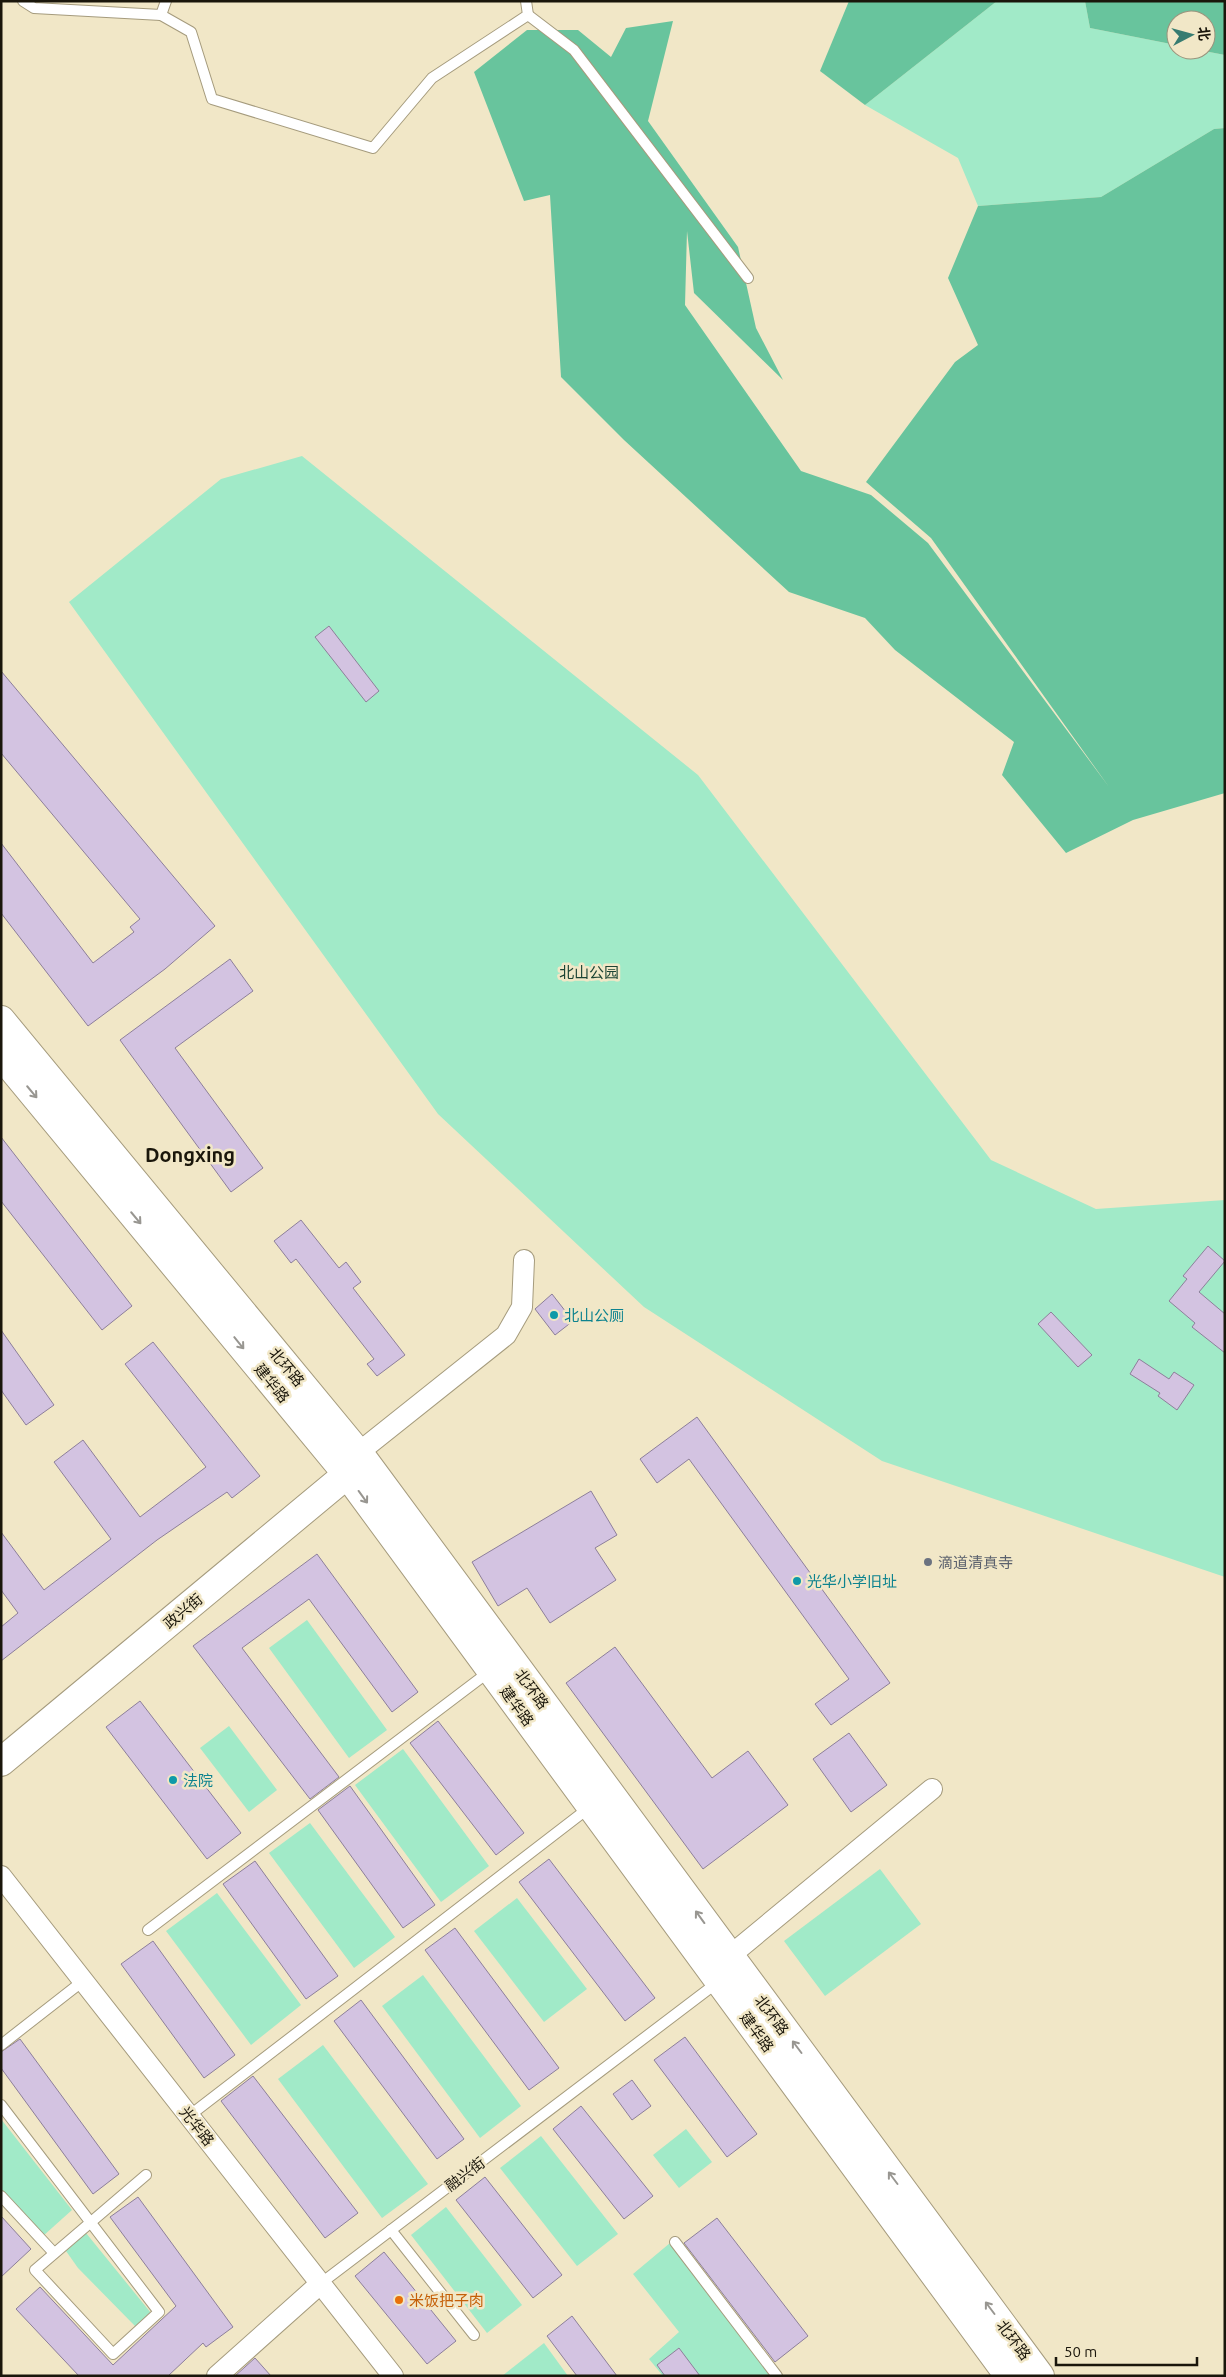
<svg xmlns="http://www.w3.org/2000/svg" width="1226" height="2377" font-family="Ubuntu,'Noto Sans SC',sans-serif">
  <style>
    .green { fill: #a1eac8 }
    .forest { fill: #68c49d }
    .building { fill: #d3c3e1; stroke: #8d7f9a }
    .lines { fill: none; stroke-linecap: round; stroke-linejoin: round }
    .lane-casing { stroke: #a59b7d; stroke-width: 12 }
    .street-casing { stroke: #a59b7d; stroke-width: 22 }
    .secondary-casing { stroke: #a59b7d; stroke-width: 30 }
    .lane { stroke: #fff; stroke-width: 10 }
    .street { stroke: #fff; stroke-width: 20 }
    .secondary { stroke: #fff; stroke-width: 28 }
    .oneway { stroke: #989691 }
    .culture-dot { fill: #0f9aa8; stroke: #f1e7c7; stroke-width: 2 }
    .worship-dot { fill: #6b7280; stroke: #f1e7c7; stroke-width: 2 }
    .food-dot { fill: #e8710a; stroke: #f1e7c7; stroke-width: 2 }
    .labels { text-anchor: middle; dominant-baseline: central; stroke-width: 5; stroke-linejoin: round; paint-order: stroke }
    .park-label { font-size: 15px; fill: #1c4434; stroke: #f1e7c7 }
    .culture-label { font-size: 15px; fill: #0d838f; stroke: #f1e7c7; text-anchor: start }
    .street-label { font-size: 15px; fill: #1a160b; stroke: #f1e7c7 }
    .worship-label { font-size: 15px; fill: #5b616d; stroke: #f1e7c7; text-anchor: start }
    .food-label { font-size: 15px; fill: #c56008; stroke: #f1e7c7; text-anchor: start }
    .district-label { font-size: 20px; font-weight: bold; fill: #1a160b; stroke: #f1e7c7 }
  </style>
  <rect width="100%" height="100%" fill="#f1e7c7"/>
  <!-- green -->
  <g class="green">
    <path d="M 997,1 L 1085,1 L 1090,28 L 1176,45 L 1176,50 L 1199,50 L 1225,55 L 1225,128 L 1214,129 L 1101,197 L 978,206 L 958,158 L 865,105 Z"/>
    <path d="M 302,456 L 698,775 L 991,1160 L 1096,1209 L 1225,1200 L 1225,1577 L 882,1461 L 644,1307 L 438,1114 L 69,602 L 221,479 Z"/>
    <path d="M 307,1620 L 387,1730 L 349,1758 L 269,1648 Z"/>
    <path d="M 229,1726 L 277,1790 L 249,1812 L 200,1748 Z"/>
    <path d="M 403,1749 L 489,1866 L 441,1902 L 355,1785 Z"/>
    <path d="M 310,1823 L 395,1937 L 354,1968 L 269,1853 Z"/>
    <path d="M 880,1869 L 921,1924 L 825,1996 L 784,1941 Z"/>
    <path d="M 217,1893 L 301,2005 L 251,2045 L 166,1931 Z"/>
    <path d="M 517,1898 L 587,1989 L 544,2022 L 474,1931 Z"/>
    <path d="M 423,1975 L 521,2106 L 480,2138 L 382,2006 Z"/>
    <path d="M 323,2045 L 428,2184 L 382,2218 L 278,2079 Z"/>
    <path d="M 1,2119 L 72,2210 L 43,2236 L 1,2190 Z"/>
    <path d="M 686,2129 L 712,2162 L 679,2188 L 653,2155 Z"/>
    <path d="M 541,2136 L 618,2234 L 577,2266 L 500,2168 Z"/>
    <path d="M 446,2207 L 522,2305 L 487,2333 L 411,2235 Z"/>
    <path d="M 86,2233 L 151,2313 L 136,2327 L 78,2268 L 66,2251 Z"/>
    <path d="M 670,2243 L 771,2376 L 663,2376 L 649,2359 L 679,2332 L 633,2274 Z"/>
    <path d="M 544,2343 L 568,2376 L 502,2376 Z"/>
  </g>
  <!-- forest -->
  <g class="forest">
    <path d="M 849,1 L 997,1 L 865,105 L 820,71 Z"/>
    <path d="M 1085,1 L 1225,1 L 1225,55 L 1199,50 L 1206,50 L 1206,20 L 1176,20 L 1176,45 L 1090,28 Z"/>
    <path d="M 673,21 L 648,121 L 738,247 L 756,328 L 783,380 L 694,293 L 687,231 L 685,305 L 801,471 L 871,495 L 928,543 L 1109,787 L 931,538 L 866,482 L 955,362 L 978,345 L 948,278 L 978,206 L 1101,197 L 1214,129 L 1225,128 L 1225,793 L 1133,820 L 1066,853 L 1002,775 L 1014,742 L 895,650 L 865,618 L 789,592 L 624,440 L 561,377 L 550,195 L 524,201 L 474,72 L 527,30 L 578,30 L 611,57 L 626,28 Z"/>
  </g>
  <!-- building -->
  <g class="building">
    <path d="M 329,626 L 379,691 L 366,702 L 315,637 Z"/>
    <path d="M 1,671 L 215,926 L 165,969 L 88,1026 L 1,913 L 1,843 L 93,963 L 134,932 L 130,927 L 140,919 L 1,753 Z"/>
    <path d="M 230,959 L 253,991 L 175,1048 L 263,1168 L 231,1192 L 120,1040 Z"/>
    <path d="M 1,1137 L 132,1306 L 102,1330 L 1,1201 Z"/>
    <path d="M 301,1220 L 339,1268 L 346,1262 L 361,1282 L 353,1288 L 405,1355 L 377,1376 L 367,1364 L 374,1359 L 296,1259 L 291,1263 L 274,1241 Z"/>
    <path d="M 1208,1246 L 1225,1261 L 1199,1292 L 1225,1314 L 1225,1353 L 1192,1327 L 1195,1323 L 1169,1301 L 1187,1279 L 1183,1276 Z"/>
    <path d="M 552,1294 L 573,1321 L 555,1335 L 535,1309 Z"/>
    <path d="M 1051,1312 L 1092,1355 L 1078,1367 L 1038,1324 Z"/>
    <path d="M 1,1330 L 54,1405 L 26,1425 L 1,1390 Z"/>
    <path d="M 153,1342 L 260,1476 L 232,1498 L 227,1492 L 157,1540 L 1,1661 L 1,1627 L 18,1613 L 1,1590 L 1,1532 L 44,1590 L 111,1539 L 54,1462 L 83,1440 L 140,1517 L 206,1467 L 125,1364 Z"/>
    <path d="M 1139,1359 L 1169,1379 L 1174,1372 L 1194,1385 L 1177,1410 L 1158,1396 L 1160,1393 L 1130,1374 Z"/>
    <path d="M 697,1417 L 890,1683 L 831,1725 L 815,1704 L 849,1679 L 689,1459 L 657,1483 L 640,1459 Z"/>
    <path d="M 591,1491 L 617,1535 L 595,1548 L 616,1580 L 550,1623 L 527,1588 L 498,1606 L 472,1562 Z"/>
    <path d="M 317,1554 L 418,1692 L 392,1712 L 309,1599 L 242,1648 L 339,1777 L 310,1799 L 193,1646 Z"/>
    <path d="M 615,1647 L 712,1778 L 748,1751 L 788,1805 L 703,1869 L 566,1683 Z"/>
    <path d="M 140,1701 L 241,1833 L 207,1859 L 106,1727 Z"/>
    <path d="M 438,1721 L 524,1833 L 496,1855 L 410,1743 Z"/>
    <path d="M 849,1733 L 887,1785 L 851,1812 L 813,1759 Z"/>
    <path d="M 350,1786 L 435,1905 L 403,1928 L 318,1810 Z"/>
    <path d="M 549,1859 L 655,1998 L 625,2021 L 519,1882 Z"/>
    <path d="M 255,1861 L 338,1976 L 306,1999 L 223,1884 Z"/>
    <path d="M 455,1928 L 559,2068 L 529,2090 L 425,1950 Z"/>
    <path d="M 153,1941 L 235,2055 L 204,2078 L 121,1964 Z"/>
    <path d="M 361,2000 L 464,2139 L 437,2159 L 334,2021 Z"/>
    <path d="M 685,2037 L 757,2134 L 727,2157 L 654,2060 Z"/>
    <path d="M 20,2039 L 119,2174 L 93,2194 L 1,2068 L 1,2052 Z"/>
    <path d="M 253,2076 L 358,2213 L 325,2238 L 221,2101 Z"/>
    <path d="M 632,2080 L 651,2106 L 632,2120 L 613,2094 Z"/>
    <path d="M 581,2106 L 653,2196 L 624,2219 L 553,2129 Z"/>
    <path d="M 485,2177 L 562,2275 L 533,2298 L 456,2200 Z"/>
    <path d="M 138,2197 L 233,2327 L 206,2347 L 203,2343 L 168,2376 L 79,2376 L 16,2309 L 40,2287 L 113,2365 L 176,2306 L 110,2217 Z"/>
    <path d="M 1,2216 L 31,2249 L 1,2277 Z"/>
    <path d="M 717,2218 L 808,2336 L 775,2362 L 684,2243 Z"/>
    <path d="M 384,2252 L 456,2341 L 427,2364 L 355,2276 Z"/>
    <path d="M 572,2316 L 617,2376 L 577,2376 L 547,2336 Z"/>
    <path d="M 679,2348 L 700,2376 L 665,2376 L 657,2365 Z"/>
    <path d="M 255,2358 L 271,2376 L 235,2376 Z"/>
  </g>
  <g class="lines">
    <!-- lane casing -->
    <g class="lane-casing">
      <g id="lane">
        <path d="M 23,1 L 34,8 L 161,15 L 191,32 L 212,99 L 373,148 L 432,78 L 528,15 L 526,1"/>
        <path d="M 161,15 L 166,1"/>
        <path d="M 528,15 L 574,50 L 748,278"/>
        <path d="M 148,1930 L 490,1671"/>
        <path d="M 1,2045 L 83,1981"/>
        <path d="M 1,2105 L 159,2312 L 113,2354 L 35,2270 L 146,2175"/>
        <path d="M 189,2116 L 590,1807"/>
        <path d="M 1,2196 L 54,2253"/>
        <path d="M 391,2230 L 474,2335"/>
        <path d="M 675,2242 L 777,2376"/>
        <path d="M 320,2284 L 718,1982"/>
      </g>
    </g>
    <!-- street casing -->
    <g class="street-casing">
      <g id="street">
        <path d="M 358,1453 L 506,1335 L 522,1307 L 524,1260"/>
        <path d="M 1,1876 L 393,2376"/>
        <path d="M 720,1964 L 932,1789"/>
        <path d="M 217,2376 L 320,2284"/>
      </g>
    </g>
    <!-- secondary casing -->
    <g class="secondary-casing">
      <g id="secondary">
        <path d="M 1,1020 L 364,1460 L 1040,2376"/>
        <path d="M 1,1055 L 347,1474 L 1009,2376"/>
        <path d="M 1,1762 L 362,1462"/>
      </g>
    </g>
    <!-- lane -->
    <use href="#lane" class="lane"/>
    <!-- street -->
    <use href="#street" class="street"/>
    <!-- secondary -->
    <use href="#secondary" class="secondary"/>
  </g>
  <!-- one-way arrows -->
  <defs><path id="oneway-shaft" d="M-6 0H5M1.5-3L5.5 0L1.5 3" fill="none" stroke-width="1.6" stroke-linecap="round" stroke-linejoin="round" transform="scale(1.25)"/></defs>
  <g class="oneway">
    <use href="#oneway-shaft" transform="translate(32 1092) rotate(50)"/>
    <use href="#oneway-shaft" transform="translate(136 1218) rotate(50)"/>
    <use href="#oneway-shaft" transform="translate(239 1343) rotate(51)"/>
    <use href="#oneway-shaft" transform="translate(363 1497) rotate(54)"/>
    <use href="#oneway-shaft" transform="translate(700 1917) rotate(-126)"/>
    <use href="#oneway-shaft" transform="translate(797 2047) rotate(-127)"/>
    <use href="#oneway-shaft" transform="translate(893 2178) rotate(-127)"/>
    <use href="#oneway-shaft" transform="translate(990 2308) rotate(-127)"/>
  </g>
  <!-- markers -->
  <g class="culture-dot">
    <circle cx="554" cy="1315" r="5"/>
    <circle cx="797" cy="1581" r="5"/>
    <circle cx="173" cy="1780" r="5"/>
  </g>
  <circle class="worship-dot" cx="928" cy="1562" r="5"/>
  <circle class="food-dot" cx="399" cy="2300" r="5"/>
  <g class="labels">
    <!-- park labels -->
    <g class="park-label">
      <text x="589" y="972">北山公园</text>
    </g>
    <!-- culture labels -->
    <g class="culture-label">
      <text x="564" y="1315">北山公厕</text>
      <text x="807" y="1581">光华小学旧址</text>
      <text x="183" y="1780">法院</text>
    </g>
    <!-- street labels -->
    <g class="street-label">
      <text transform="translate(287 1367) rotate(50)">北环路</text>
      <text transform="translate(272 1383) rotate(51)">建华路</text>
      <text transform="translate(183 1611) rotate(-40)">政兴街</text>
      <text transform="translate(532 1689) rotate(54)">北环路</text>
      <text transform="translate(517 1706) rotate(54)">建华路</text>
      <text transform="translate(772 2015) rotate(53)">北环路</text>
      <text transform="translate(757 2032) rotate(54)">建华路</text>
      <text transform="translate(197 2126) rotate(52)">光华路</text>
      <text transform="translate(465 2174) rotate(-37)">融兴街</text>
      <text transform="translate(1014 2340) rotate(53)">北环路</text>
    </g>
    <!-- worship labels -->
    <g class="worship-label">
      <text x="938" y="1562">滴道清真寺</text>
    </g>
    <!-- food labels -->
    <g class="food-label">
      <text x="409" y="2300">米饭把子肉</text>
    </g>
    <!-- district labels -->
    <g class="district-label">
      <text x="190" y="1154">Dongxing</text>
    </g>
  </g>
  <!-- border -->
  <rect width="1226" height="2377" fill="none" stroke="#1a160b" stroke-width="5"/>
  <!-- north arrow -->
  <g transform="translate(1191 35) rotate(84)"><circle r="24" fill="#f1e7c7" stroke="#9b937c"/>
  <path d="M0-4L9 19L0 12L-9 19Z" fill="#367c71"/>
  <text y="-8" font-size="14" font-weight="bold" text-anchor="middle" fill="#1a160b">北</text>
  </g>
  <!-- scale -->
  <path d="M1056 2357v8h141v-8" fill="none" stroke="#1a160b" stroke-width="2.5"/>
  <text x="1064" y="2357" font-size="15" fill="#1a160b" stroke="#f1e7c7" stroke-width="4" paint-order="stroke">50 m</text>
</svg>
